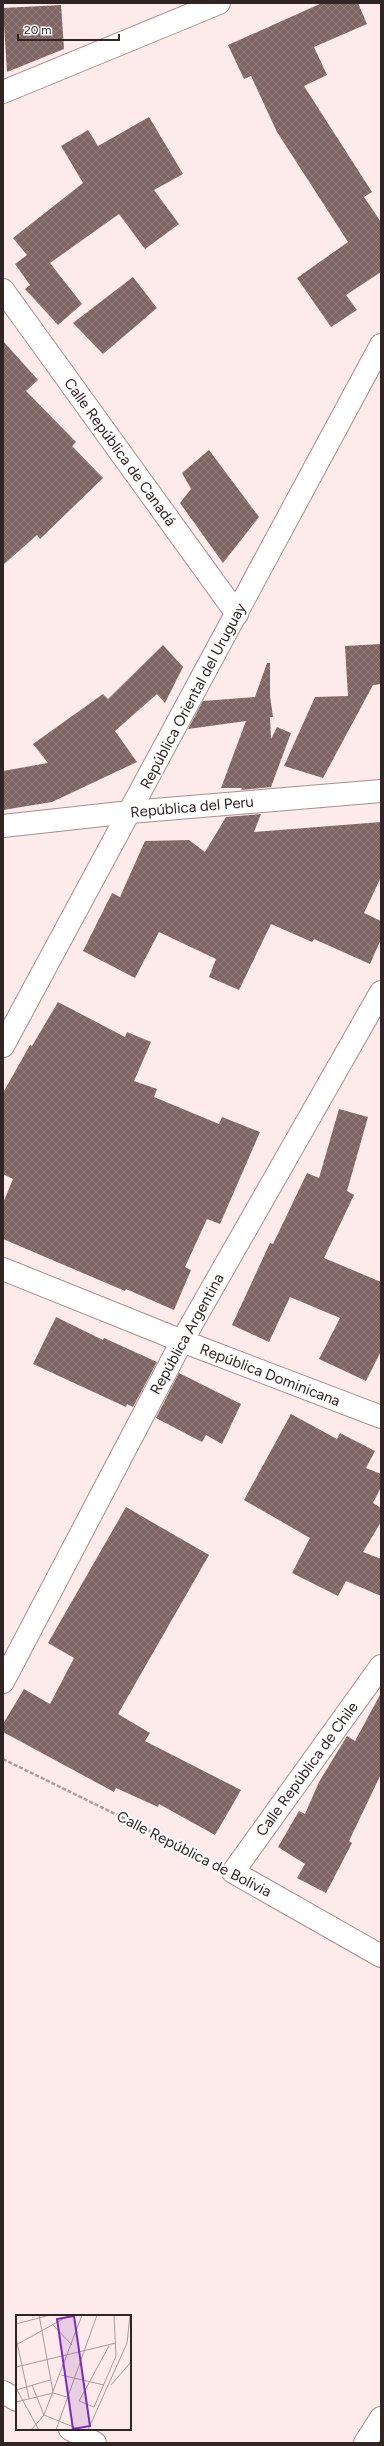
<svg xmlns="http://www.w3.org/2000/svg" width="384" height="2446" font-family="Figtree,sans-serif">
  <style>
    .building { fill: url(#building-cross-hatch) }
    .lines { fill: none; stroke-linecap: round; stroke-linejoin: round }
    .minor-casing { stroke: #aa8d8d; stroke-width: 24 }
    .primary-casing { stroke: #aa8d8d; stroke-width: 24 }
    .path { stroke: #ac9c9c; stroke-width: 2.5; stroke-dasharray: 4 2; stroke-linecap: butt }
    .minor { stroke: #fff; stroke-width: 22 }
    .primary { stroke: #fff; stroke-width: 22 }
    .labels { text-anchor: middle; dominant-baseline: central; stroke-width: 4; stroke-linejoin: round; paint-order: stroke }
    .street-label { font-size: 15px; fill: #302424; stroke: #fcfcfc }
    .inset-road { fill: none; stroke: #ab9b9b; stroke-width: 1 }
    .view { fill: #7b2cbf; fill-opacity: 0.15; stroke: #7b2cbf; stroke-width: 2 }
    .inset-edge { fill: none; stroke: #302424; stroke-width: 2 }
  </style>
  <defs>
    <pattern id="building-cross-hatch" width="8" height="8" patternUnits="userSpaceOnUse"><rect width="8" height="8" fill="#7f6464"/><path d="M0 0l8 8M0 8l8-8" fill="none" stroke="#937f7f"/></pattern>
  </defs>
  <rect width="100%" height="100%" fill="#fdeaea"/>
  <!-- building -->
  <g class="building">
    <path d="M 322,3 L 358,3 L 367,24 L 314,47 L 327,75 L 304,86 L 372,192 L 364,197 L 381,222 L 381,272 L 346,295 L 357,310 L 331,327 L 297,278 L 348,242 L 277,132 L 251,76 L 244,79 L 228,45 Z"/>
    <path d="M 61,5 L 64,49 L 7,72 L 3,8 Z"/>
    <path d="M 149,117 L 183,174 L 154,190 L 179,224 L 145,249 L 119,214 L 50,263 L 82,304 L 58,325 L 25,289 L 30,285 L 15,264 L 27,255 L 13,238 L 83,183 L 61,146 L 88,130 L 98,146 Z"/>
    <path d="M 133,277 L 157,308 L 103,354 L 73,323 Z"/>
    <path d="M 3,341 L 38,380 L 26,391 L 76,442 L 72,446 L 103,478 L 40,539 L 37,535 L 3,565 Z"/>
    <path d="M 209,450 L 259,517 L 223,563 L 180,503 L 191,489 L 182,473 Z"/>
    <path d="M 381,644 L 381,684 L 373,685 L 323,778 L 284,766 L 315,697 L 348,696 L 345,646 Z"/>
    <path d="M 163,645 L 183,667 L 165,703 L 157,694 L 115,731 L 137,762 L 52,802 L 3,810 L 3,771 L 48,763 L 33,744 L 103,694 L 108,699 Z"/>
    <path d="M 267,663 L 270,663 L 270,696 L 273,717 L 270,717 L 271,739 L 277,727 L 291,733 L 271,787 L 241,790 L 242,788 L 221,788 L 246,721 L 188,729 L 203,701 L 255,697 Z"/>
    <path d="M 261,814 L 254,832 L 381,822 L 381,877 L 364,913 L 381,921 L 381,939 L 370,964 L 314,939 L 312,942 L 271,924 L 239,990 L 209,977 L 216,959 L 159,932 L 135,978 L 83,951 L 112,893 L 120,897 L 145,841 L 189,840 L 205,852 L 226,817 Z"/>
    <path d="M 58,1002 L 125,1037 L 127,1032 L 151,1042 L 134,1081 L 157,1089 L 154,1097 L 219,1124 L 222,1117 L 260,1132 L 220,1224 L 207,1219 L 185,1267 L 191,1270 L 174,1310 L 126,1289 L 125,1291 L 3,1239 L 3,1203 L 13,1179 L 3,1174 L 3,1093 L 30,1045 L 32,1046 Z"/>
    <path d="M 339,1109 L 368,1117 L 347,1191 L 354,1195 L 324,1258 L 381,1282 L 381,1351 L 366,1381 L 319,1359 L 340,1318 L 290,1297 L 269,1342 L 232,1325 L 270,1243 L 273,1244 L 307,1173 L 319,1178 Z"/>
    <path d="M 56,1317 L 103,1340 L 104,1338 L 157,1362 L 133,1407 L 127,1404 L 126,1407 L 33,1364 Z"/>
    <path d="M 179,1373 L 241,1404 L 222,1444 L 206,1435 L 202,1442 L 156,1418 Z"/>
    <path d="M 291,1414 L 337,1439 L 340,1433 L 375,1451 L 366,1468 L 381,1474 L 381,1487 L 373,1503 L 381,1508 L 381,1522 L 363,1552 L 381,1559 L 381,1596 L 346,1581 L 338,1596 L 292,1573 L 310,1538 L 244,1500 Z"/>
    <path d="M 126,1507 L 209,1555 L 118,1714 L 150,1733 L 145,1741 L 241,1790 L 215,1835 L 159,1804 L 158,1807 L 116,1788 L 114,1792 L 3,1732 L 3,1724 L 24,1689 L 50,1704 L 74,1658 L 48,1643 Z"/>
    <path d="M 381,1693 L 381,1774 L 349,1841 L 352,1843 L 326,1893 L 297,1878 L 305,1864 L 278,1847 L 299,1811 L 305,1814 L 319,1782 L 347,1736 L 355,1741 Z"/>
  </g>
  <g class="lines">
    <!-- minor casing -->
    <g class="minor-casing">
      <g id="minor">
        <path d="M 3,92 L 219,3"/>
        <path d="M 3,290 L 237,614"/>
        <path d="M 3,826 L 130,812 L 381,791"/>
        <path d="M 3,1046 L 381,345"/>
        <path d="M 3,1269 L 182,1341 L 381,1417"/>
        <path d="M 381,1666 L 233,1872 L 381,1956"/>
        <path d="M 3,1682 L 182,1341 L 381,992"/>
        <path d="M 3,2392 L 17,2400"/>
        <path d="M 70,2429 L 95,2443"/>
      </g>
    </g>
    <!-- primary casing -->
    <g class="primary-casing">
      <path id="primary" d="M 365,2443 L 381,2418"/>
    </g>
    <!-- path -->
    <path class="path" d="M 3,1759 L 207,1859"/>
    <!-- minor -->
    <use href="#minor" class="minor"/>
    <!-- primary -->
    <use href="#primary" class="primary"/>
  </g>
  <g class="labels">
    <!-- street labels -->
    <g class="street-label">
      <text transform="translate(120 452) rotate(54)">Calle República de Canadá</text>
      <text transform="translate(193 696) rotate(-62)">República Oriental del Uruguay</text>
      <text transform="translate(192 807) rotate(-5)">República del Peru</text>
      <text transform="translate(187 1334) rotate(-61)">República Argentina</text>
      <text transform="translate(270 1375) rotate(21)">República Dominicana</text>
      <text transform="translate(307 1769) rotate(-54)">Calle República de Chile</text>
      <text transform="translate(194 1854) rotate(27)">Calle República de Bolivia</text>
    </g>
  </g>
  <!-- overview -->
  <g transform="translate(16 2315)">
    <rect width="115" height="115" fill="#fdeaea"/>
    <path class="inset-road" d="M 23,0 L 37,77M 0,9 L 34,0M 37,10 L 56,30M 0,23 L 13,83M 0,30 L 54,0M 0,52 L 100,28M 45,60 L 88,70M 16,70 L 28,100 L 65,115M 95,70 L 115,47M 0,73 L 23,115M 0,75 L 34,65M 0,87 L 37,78 L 51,82M 78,92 L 100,41 L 98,0M 78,92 L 63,86 L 93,31M 15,115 L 28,100 L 66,0M 40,115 L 81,0M 72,115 L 111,28 L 114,0"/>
    <path class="view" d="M 58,1 L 74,111 L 57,114 L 41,4 Z"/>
    <rect width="115" height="115" class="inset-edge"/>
  </g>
  <!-- border -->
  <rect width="384" height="2446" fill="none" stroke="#302424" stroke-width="8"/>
  <!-- scale -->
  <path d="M18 34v6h101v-6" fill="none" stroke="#302424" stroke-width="2"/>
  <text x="24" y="34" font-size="12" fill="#302424" stroke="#fcfcfc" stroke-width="3" paint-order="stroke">20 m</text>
</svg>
